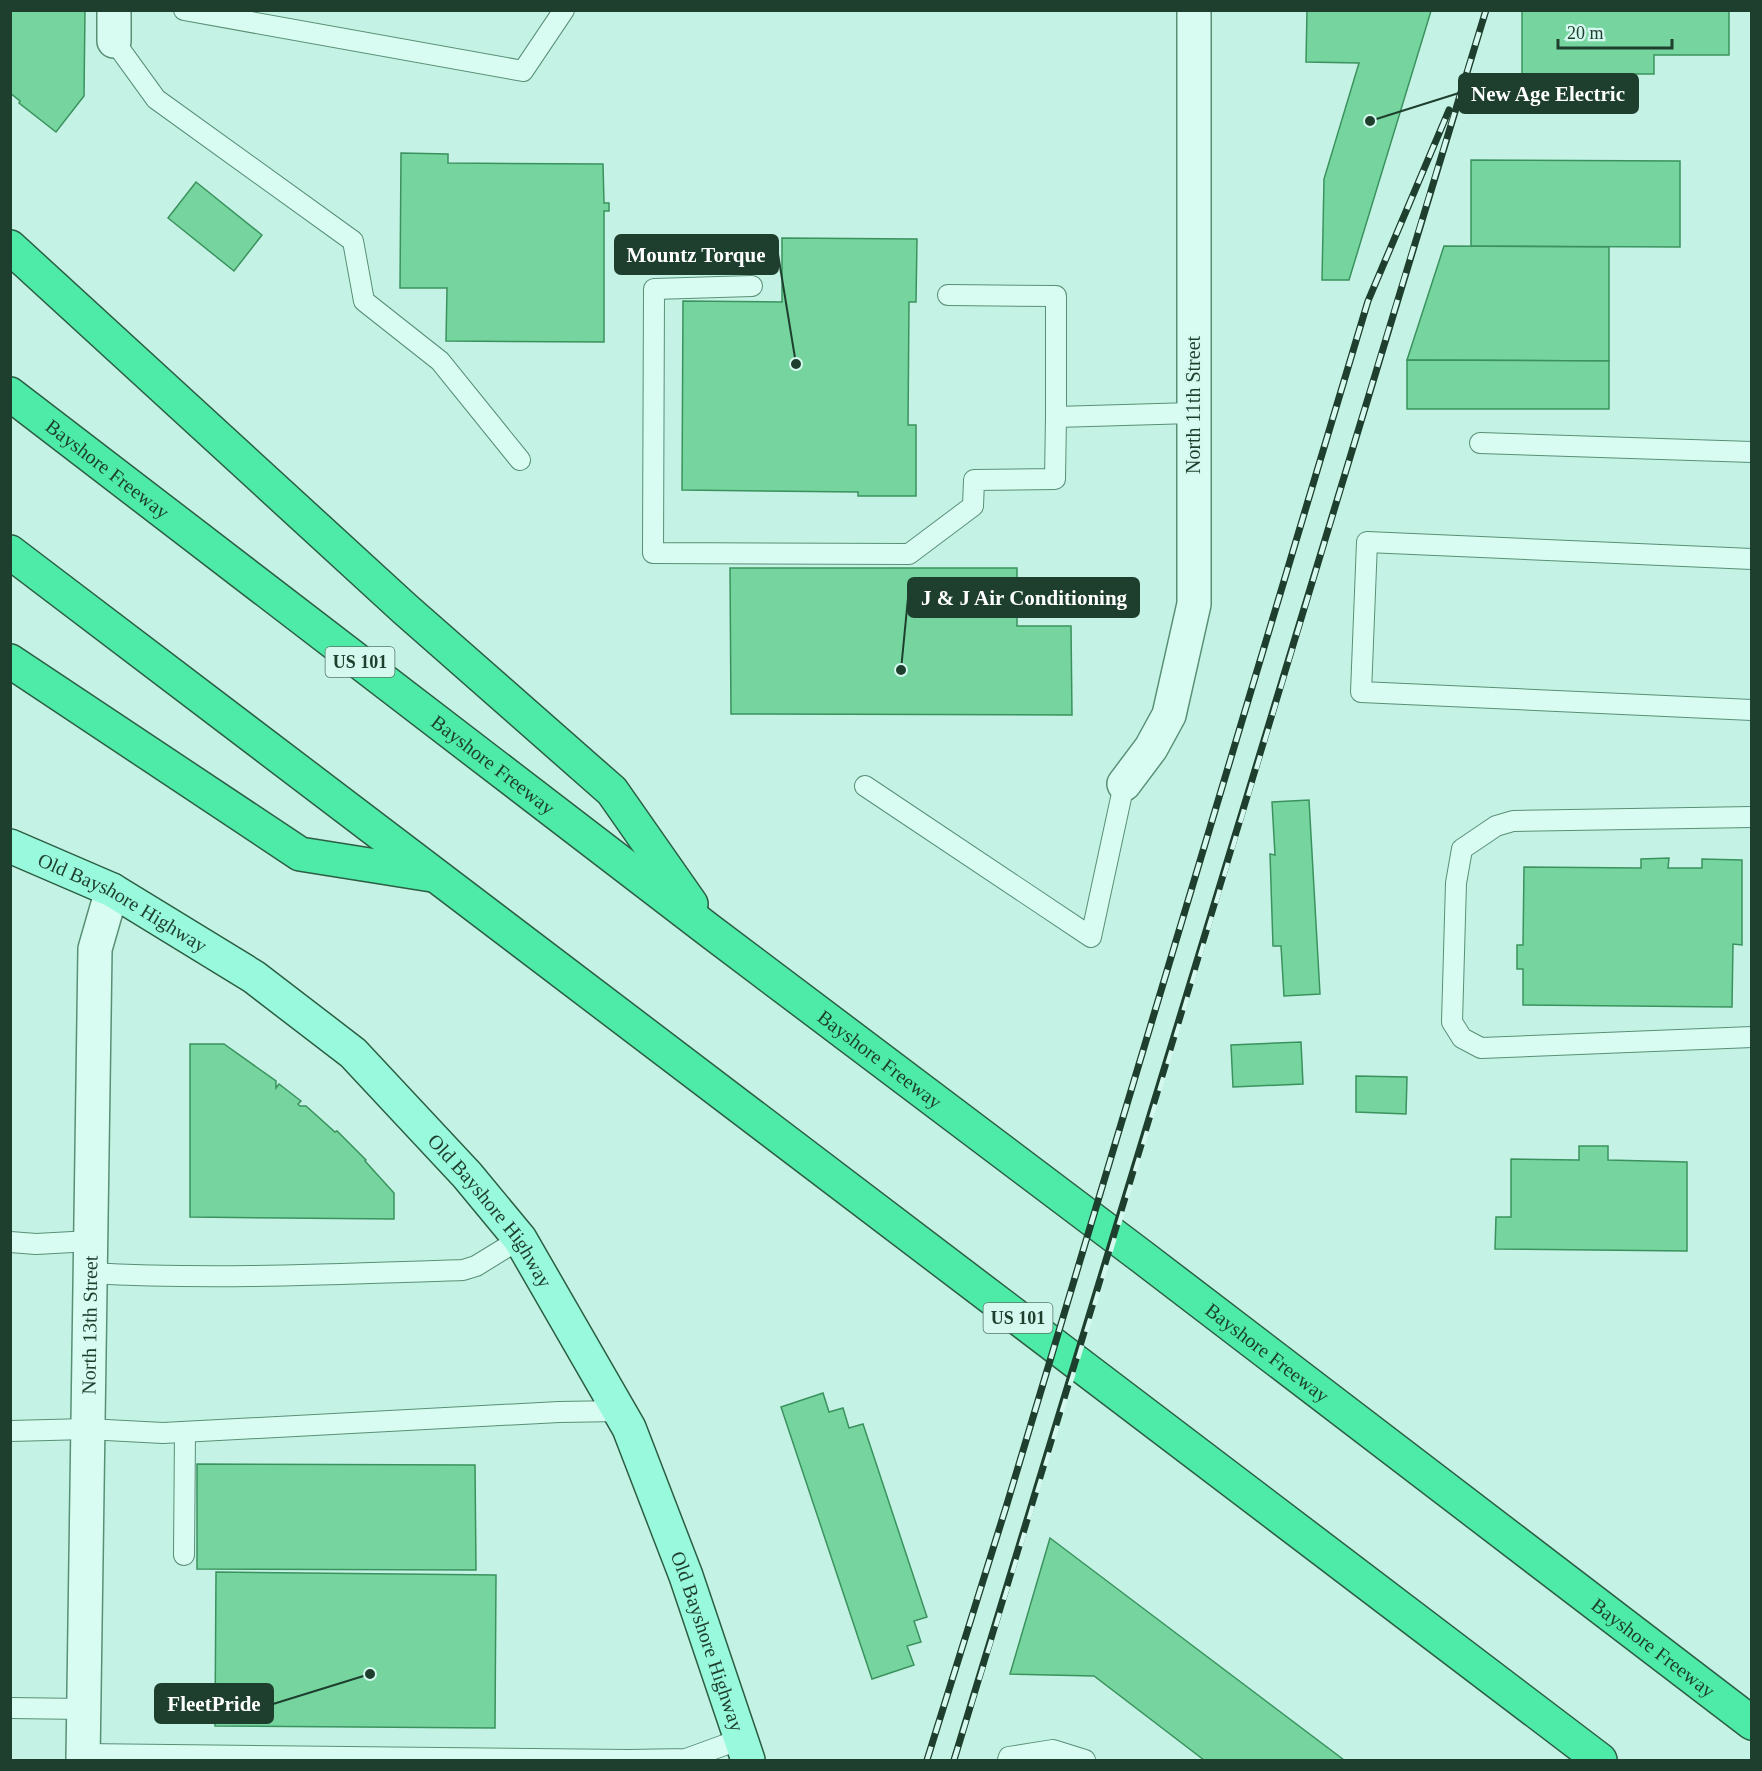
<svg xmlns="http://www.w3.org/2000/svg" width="1762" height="1771" font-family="Georgia,serif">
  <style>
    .building { fill: #76d59e; stroke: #3b925e; stroke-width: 1.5 }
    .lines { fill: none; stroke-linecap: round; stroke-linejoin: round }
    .service-casing { stroke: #589076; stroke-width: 22 }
    .minor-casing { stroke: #589076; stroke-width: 36 }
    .primary-casing { stroke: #2c5e44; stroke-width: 36 }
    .motorway-casing { stroke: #2c5e44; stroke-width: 36 }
    .service { stroke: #d9fcf2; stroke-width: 20 }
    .minor { stroke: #d9fcf2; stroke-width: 33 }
    .primary { stroke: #99f9dc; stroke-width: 33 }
    .motorway { stroke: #4deba7; stroke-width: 33 }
    .rail-casing { stroke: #1e3f2e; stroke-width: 7 }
    .rail { stroke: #d5f9ef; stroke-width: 4.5; stroke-dasharray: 14; stroke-linecap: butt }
    .labels { text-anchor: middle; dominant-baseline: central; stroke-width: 4.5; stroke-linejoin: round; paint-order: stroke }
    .shield { fill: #d5f9ef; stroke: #557768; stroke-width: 1.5 }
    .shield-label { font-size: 18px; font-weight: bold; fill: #1e3f2e }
    .street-label { font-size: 20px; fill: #1e3f2e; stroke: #d5f9ef }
    .leader { fill: none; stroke: #1e3f2e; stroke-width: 2 }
    .callout-dot { fill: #1e3f2e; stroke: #d5f9ef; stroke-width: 2 }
    .callout { fill: #1e3f2e; stroke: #1e3f2e; stroke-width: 2 }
    .callout-label { font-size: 21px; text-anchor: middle; font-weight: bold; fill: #fff }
  </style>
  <rect width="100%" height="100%" fill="#c4f3e5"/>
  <!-- building -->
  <g class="building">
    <path d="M 10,10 L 85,10 L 84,96 L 56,132 L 19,103 L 20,101 L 10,93 Z"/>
    <path d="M 1307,10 L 1431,11 L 1349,280 L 1322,280 L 1324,179 L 1359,63 L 1306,62 Z"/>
    <path d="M 1522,10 L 1729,10 L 1729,55 L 1654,55 L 1654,74 L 1522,74 Z"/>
    <path d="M 401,153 L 448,154 L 448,163 L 603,164 L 604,203 L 609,203 L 609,211 L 604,211 L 604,342 L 446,341 L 447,288 L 400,288 Z"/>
    <path d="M 1471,160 L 1680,161 L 1680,247 L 1471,246 Z"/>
    <path d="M 196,182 L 262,235 L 234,271 L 168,218 Z"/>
    <path d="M 782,238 L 917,239 L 916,302 L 909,302 L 908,425 L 916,425 L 916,496 L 858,496 L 858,492 L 682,490 L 683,301 L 782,302 Z"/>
    <path d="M 1444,246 L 1609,247 L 1609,361 L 1407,360 Z"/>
    <path d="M 1407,360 L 1609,361 L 1609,409 L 1407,409 Z"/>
    <path d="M 730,568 L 1017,568 L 1017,626 L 1071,626 L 1072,715 L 731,714 Z"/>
    <path d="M 1309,800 L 1320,994 L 1284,996 L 1281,946 L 1273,946 L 1270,854 L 1275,855 L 1272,802 Z"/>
    <path d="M 1669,858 L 1668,868 L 1702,868 L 1702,859 L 1742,860 L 1742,945 L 1733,944 L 1732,1007 L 1523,1005 L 1523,969 L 1517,969 L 1517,945 L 1523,945 L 1524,867 L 1641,868 L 1641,859 Z"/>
    <path d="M 1301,1042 L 1303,1084 L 1233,1087 L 1231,1045 Z"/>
    <path d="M 190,1044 L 224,1044 L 276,1081 L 276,1088 L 279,1084 L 301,1101 L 298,1104 L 300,1106 L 306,1106 L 335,1132 L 337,1131 L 366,1160 L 365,1161 L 394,1193 L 394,1219 L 190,1217 Z"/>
    <path d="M 1356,1076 L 1407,1077 L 1406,1114 L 1356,1112 Z"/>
    <path d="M 1579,1146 L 1608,1146 L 1608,1160 L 1687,1162 L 1687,1251 L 1495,1249 L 1496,1217 L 1511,1217 L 1511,1159 L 1579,1160 Z"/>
    <path d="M 823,1393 L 829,1412 L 843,1408 L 849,1428 L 863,1424 L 927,1617 L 914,1621 L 921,1642 L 907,1646 L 914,1665 L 872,1679 L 781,1407 Z"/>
    <path d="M 197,1464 L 475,1465 L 476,1570 L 197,1569 Z"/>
    <path d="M 1050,1538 L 1344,1760 L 1204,1760 L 1094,1676 L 1010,1674 Z"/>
    <path d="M 216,1572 L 496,1575 L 495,1728 L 215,1726 Z"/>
  </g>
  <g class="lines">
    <!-- service casing -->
    <g class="service-casing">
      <g id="service">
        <path d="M 184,10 L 523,71 L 564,10"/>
        <path d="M 114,41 L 156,99 L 353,241 L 364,301 L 440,361 L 520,460"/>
        <path d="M 752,286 L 654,289 L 653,553 L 909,554 L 973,506 L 974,480 L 1055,479 L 1056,417 L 1192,413"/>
        <path d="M 948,295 L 1056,296 L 1056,417"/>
        <path d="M 1480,443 L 1752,452"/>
        <path d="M 1752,559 L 1367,542 L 1361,692 L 1752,710"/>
        <path d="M 865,786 L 1091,937 L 1124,784"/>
        <path d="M 1752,817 L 1513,821 L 1496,826 L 1462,849 L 1456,883 L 1452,1022 L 1462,1038 L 1481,1048 L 1752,1037"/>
        <path d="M 10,1242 L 36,1244 L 91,1241"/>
        <path d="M 90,1273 C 214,1280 338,1274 463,1270 L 476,1266 L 520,1239"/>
        <path d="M 10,1431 L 87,1429 L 163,1433 L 559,1412 L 619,1411"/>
        <path d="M 184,1555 L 185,1432"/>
        <path d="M 10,1708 L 84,1709"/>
        <path d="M 83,1754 L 629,1760 L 686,1759 L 741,1739"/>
        <path d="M 1008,1760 L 1009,1757 L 1053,1750 L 1085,1760"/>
      </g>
    </g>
    <!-- minor casing -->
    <g class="minor-casing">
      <g id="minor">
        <path d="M 114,41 L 114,10"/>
        <path d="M 1124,784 L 1151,748 L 1169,715 L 1194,604 L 1194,10"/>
        <path id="s1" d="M 83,1760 L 95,949 L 112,890"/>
      </g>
    </g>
    <!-- primary casing -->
    <g class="primary-casing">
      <g id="primary">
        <path id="s2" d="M 10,846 L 112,890 L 254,977 L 353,1053 L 467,1175 L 520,1239 L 629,1428 L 686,1576 L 748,1760"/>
      </g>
    </g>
    <!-- motorway casing -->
    <g class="motorway-casing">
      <g id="motorway">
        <path d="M 10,247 L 405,609 L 612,791 L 691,904"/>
        <path id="s3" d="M 10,394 L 710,931 L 1141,1256 L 1752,1723"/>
        <path d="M 10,552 L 1600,1760"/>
        <path d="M 10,661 L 300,854 L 432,875"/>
      </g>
    </g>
    <!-- service -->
    <use href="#service" class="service"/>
    <!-- minor -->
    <use href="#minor" class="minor"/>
    <!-- primary -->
    <use href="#primary" class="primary"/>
    <!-- motorway -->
    <use href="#motorway" class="motorway"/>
    <!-- rail casing -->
    <g class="rail-casing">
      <g id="rail">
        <path d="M 927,1760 L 1007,1504 L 1368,301 L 1449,110"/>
        <path d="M 954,1760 C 1136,1179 1307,593 1486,10"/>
      </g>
    </g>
    <!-- rail -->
    <use href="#rail" class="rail"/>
  </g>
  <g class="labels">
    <!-- shield labels -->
    <g class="shield">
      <rect x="325.5" y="647" width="69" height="30" rx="4.5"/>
      <rect x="983.5" y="1303" width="69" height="30" rx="4.5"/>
    </g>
    <g class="shield-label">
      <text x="360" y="662">US 101</text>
      <text x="1018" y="1318">US 101</text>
    </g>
    <!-- street labels -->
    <g class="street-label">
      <text transform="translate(1193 405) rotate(-90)">North 11th Street</text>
      <text stroke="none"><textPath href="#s3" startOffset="123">Bayshore Freeway</textPath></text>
      <text stroke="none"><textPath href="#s3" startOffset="609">Bayshore Freeway</textPath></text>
      <text stroke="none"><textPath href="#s2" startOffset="126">Old Bayshore Highway</textPath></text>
      <text stroke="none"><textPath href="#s3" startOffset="1095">Bayshore Freeway</textPath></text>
      <text stroke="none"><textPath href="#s2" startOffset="612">Old Bayshore Highway</textPath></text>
      <text stroke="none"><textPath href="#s1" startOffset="435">North 13th Street</textPath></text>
      <text stroke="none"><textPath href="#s3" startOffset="1581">Bayshore Freeway</textPath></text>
      <text stroke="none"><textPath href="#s2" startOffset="1098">Old Bayshore Highway</textPath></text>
      <text stroke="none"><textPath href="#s3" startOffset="2067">Bayshore Freeway</textPath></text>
    </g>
  </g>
  <!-- callouts -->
  <path class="leader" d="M1370 121L1459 93M796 364L778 254M901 670L908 598M370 1674L273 1704"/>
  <g class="callout-dot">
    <circle cx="1370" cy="121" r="6"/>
    <circle cx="796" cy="364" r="6"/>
    <circle cx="901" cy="670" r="6"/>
    <circle cx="370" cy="1674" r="6"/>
  </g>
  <g class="callout">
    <rect x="1459" y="74" width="179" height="39" rx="6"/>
    <rect x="615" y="235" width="163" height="39" rx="6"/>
    <rect x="908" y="578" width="231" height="39" rx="6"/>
    <rect x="155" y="1684" width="118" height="39" rx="6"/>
  </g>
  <g class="callout-label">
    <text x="1548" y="101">New Age Electric</text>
    <text x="696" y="262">Mountz Torque</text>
    <text x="1024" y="605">J &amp; J Air Conditioning</text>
    <text x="214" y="1711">FleetPride</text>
  </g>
  <!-- border -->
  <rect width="1762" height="1771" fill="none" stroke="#1e3f2e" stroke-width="24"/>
  <!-- scale -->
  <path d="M1558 39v9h114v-9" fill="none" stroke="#1e3f2e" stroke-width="3"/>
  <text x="1567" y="39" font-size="18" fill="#1e3f2e" stroke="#d5f9ef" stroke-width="4.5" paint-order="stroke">20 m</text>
</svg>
